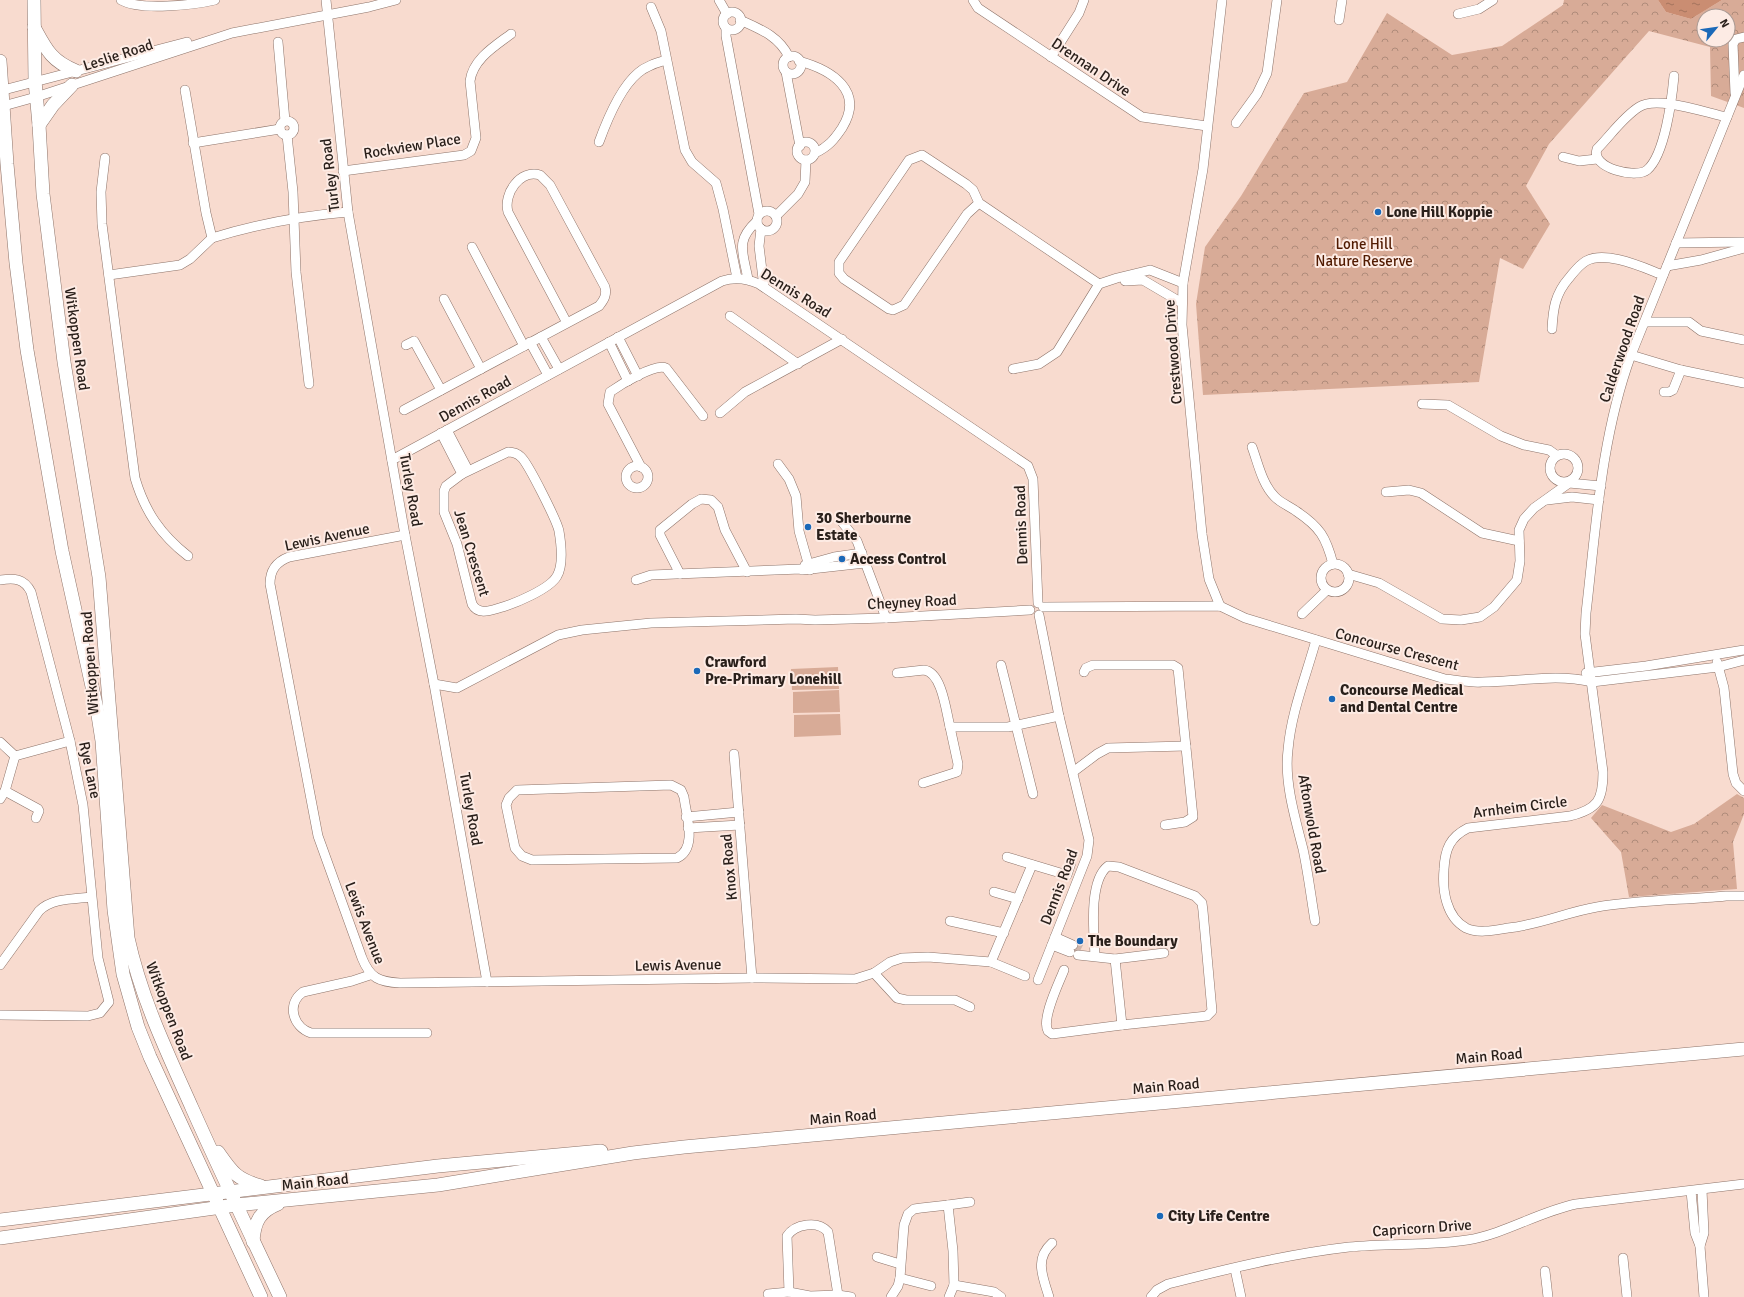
<svg xmlns="http://www.w3.org/2000/svg" width="1744" height="1297" font-family="Signika,sans-serif">
  <style>
    .green { fill: #d8ab97 }
    .park { fill: url(#park-crowns); fill-rule: evenodd }
    .water { fill: url(#water-ripples) }
    .lines { fill: none; stroke-linecap: round; stroke-linejoin: round }
    .minor-tunnel { stroke: #cfb6ab; stroke-width: 9; stroke-dasharray: 9 4.5; stroke-linecap: butt }
    .minor-casing { stroke: #8d7369; stroke-width: 10 }
    .secondary-casing { stroke: #8d7369; stroke-width: 14 }
    .minor { stroke: #fff; stroke-width: 9 }
    .secondary { stroke: #fff; stroke-width: 13 }
    .poi-dot { fill: #1b69b8; stroke: #fdebe4; stroke-width: 1.5 }
    .labels { text-anchor: middle; dominant-baseline: central; stroke-width: 4; stroke-linejoin: round; paint-order: stroke }
    .street-label { font-size: 15px; fill: #2a201b; stroke: #fdebe4 }
    .poi-label { font-size: 15px; font-weight: bold; fill: #2a201b; stroke: #fdebe4; text-anchor: start }
    .park-label { font-size: 15px; fill: #511a00; stroke: #fdebe4 }
  </style>
  <defs>
    <pattern id="park-crowns" width="20" height="18" patternUnits="userSpaceOnUse"><rect width="20" height="18" fill="#d8ab97"/><path d="M2 6a3 3 0 1 1 6 0M12 15a3 3 0 1 1 6 0" fill="none" stroke="#af8b7a"/></pattern>
    <pattern id="water-ripples" width="26" height="14" patternUnits="userSpaceOnUse"><rect width="26" height="14" fill="#ca8d72"/><path d="M2 4q2-2 4 0t4 0M15 11q2-2 4 0t4 0" fill="none" stroke="#a4735d"/></pattern>
  </defs>
  <rect width="100%" height="100%" fill="#f8dbcf"/>
  <!-- green -->
  <g class="green">
    <path d="M 838,667 L 839,689 L 792,690 L 791,669 Z"/>
    <path d="M 839,690 L 840,712 L 793,713 L 793,692 Z"/>
    <path d="M 840,714 L 841,735 L 794,737 L 794,715 Z"/>
  </g>
  <!-- park -->
  <g class="park">
    <path d="M 1564,0 L 1658,0 L 1666,12 L 1691,19 L 1722,0 L 1744,0 L 1744,108 L 1711,96 L 1710,47 L 1649,31 L 1549,144 L 1526,186 L 1550,224 L 1523,269 L 1500,258 L 1479,382 L 1203,395 L 1196,304 L 1205,247 L 1241,196 L 1304,93 L 1347,82 L 1387,13 L 1452,55 L 1502,46 L 1563,5 ZM 1704,16 L 1728,16 L 1728,40 L 1704,40 Z"/>
    <path d="M 1737,794 L 1744,798 L 1744,814 L 1733,842 L 1737,889 L 1629,897 L 1621,852 L 1591,818 L 1602,805 L 1671,832 L 1694,824 Z"/>
  </g>
  <!-- water -->
  <path class="water" d="M 1658,0 L 1722,0 L 1691,19 L 1666,12 Z"/>
  <g class="lines">
    <!-- minor-tunnel -->
    <path class="minor-tunnel" d="M 1073,945 L 1081,949"/>
    <!-- minor casing -->
    <g class="minor-casing">
      <g id="minor">
        <path d="M 121,0 C 140,11 194,5 215,0"/>
        <path d="M 326,0 L 348,212 L 405,535 L 434,684 L 487,982"/>
        <path d="M 719,0 L 727,14"/>
        <path d="M 973,0 L 978,8 L 1142,117 L 1207,126"/>
        <path d="M 651,7 L 661,31 L 685,150 L 692,162 L 716,183 L 723,209 L 737,278"/>
        <circle cx="732" cy="21" r="9"/>
        <path d="M 1458,14 L 1479,9 L 1493,0"/>
        <path d="M 740,20 C 760,29 779,36 789,57"/>
        <path d="M 1339,20 L 1342,0"/>
        <path d="M 726,28 L 726,36 L 759,214"/>
        <path d="M 278,42 L 285,121"/>
        <circle cx="792" cy="65" r="9"/>
        <path d="M 1051,57 L 1079,13 L 1084,0"/>
        <path d="M 799,61 C 832,70 865,91 842,128 C 834,140 828,147 815,153"/>
        <path d="M 786,72 L 800,146"/>
        <path d="M 1744,75 L 1631,355 C 1601,437 1596,527 1586,613 L 1585,634 L 1603,772 C 1603,800 1598,809 1570,816 L 1468,828 C 1450,837 1445,849 1444,869 C 1442,890 1446,917 1466,928 C 1478,934 1496,930 1508,928 C 1539,925 1567,912 1597,907 C 1639,900 1684,900 1726,896 L 1744,896"/>
        <path d="M 1674,76 C 1672,98 1665,155 1647,170 C 1636,179 1590,168 1597,149 C 1610,136 1623,117 1639,107 C 1657,95 1706,113 1727,117"/>
        <path d="M 185,90 L 206,213 L 212,238 C 257,224 300,216 348,212"/>
        <path d="M 0,91 L 187,42"/>
        <path d="M 1735,93 L 1733,44 L 1736,39 L 1744,37"/>
        <path d="M 0,107 L 36,97 L 232,33 L 369,7 L 396,0"/>
        <circle cx="287" cy="128" r="7"/>
        <path d="M 1236,123 L 1257,94 L 1267,73 L 1277,0"/>
        <path d="M 287,135 L 293,192 L 296,272 L 309,384"/>
        <path d="M 599,142 C 607,120 620,88 638,73 C 646,66 656,63 666,60"/>
        <circle cx="806" cy="151" r="9"/>
        <path d="M 193,143 L 280,129"/>
        <path d="M 1563,157 L 1579,161 L 1597,159"/>
        <path d="M 105,158 L 101,192 L 102,224 L 135,478 C 145,512 161,535 188,556"/>
        <path d="M 343,171 L 464,155 L 471,151 L 476,138 L 470,81 C 473,59 495,46 511,34"/>
        <path d="M 979,203 L 967,214 L 904,305 L 893,310 L 889,309 L 844,279 L 839,273 L 839,262 L 909,160 L 922,155 L 966,184 L 973,190 L 979,203 L 1099,284 L 1057,352 L 1039,364 L 1013,369"/>
        <circle cx="767" cy="221" r="10"/>
        <path d="M 776,216 L 798,194 L 805,182 L 806,160"/>
        <path d="M 761,229 L 759,246 L 764,287"/>
        <path d="M 1676,243 L 1744,242"/>
        <path d="M 472,247 L 524,346"/>
        <path d="M 1667,266 L 1701,260 L 1744,248"/>
        <path d="M 109,275 L 180,265 L 190,259 L 212,238"/>
        <path d="M 748,279 C 743,252 735,241 757,221"/>
        <path d="M 1125,281 L 1143,280 L 1182,303"/>
        <path d="M 1099,284 L 1117,278 L 1150,270 L 1183,283"/>
        <path d="M 444,299 L 481,369"/>
        <path d="M 730,316 L 798,364"/>
        <path d="M 1645,322 L 1689,322 L 1701,331 L 1744,340"/>
        <path d="M 1552,329 C 1553,309 1555,294 1569,278 C 1574,272 1579,265 1586,261 C 1606,250 1644,268 1663,275"/>
        <path d="M 541,337 L 559,369"/>
        <path d="M 618,337 L 638,376"/>
        <path d="M 530,342 L 548,375"/>
        <path d="M 609,342 L 628,381"/>
        <path d="M 406,345 L 414,341 L 441,390"/>
        <path d="M 1631,355 L 1681,370 L 1744,383"/>
        <path d="M 1664,392 L 1669,392 L 1673,390 L 1681,370"/>
        <path d="M 1422,404 L 1448,405 L 1501,436 L 1524,445 L 1549,450 L 1556,455"/>
        <path d="M 404,410 L 599,306 C 604,300 607,295 605,287 L 550,185 L 540,175 C 520,169 503,194 508,212 L 567,323"/>
        <path d="M 720,413 L 745,392 L 842,339"/>
        <path d="M 447,430 L 468,470"/>
        <path d="M 441,433 L 462,474"/>
        <path d="M 1252,447 C 1258,463 1262,484 1275,497 C 1281,503 1289,506 1296,511 C 1320,527 1326,537 1333,564"/>
        <path d="M 508,452 C 513,452 517,453 521,457 C 528,463 557,521 559,531 C 561,543 564,564 557,576 C 550,589 514,604 499,608 C 489,611 478,615 472,604 L 457,544 L 444,512 L 444,491 L 446,486 L 462,474 Z"/>
        <circle cx="1564" cy="468" r="14"/>
        <path d="M 392,460 L 722,281 C 735,277 746,278 759,284 L 1028,466 L 1033,479 L 1038,603"/>
        <path d="M 778,464 L 789,479 L 796,496 L 799,531 L 810,570"/>
        <circle cx="637" cy="477" r="11"/>
        <path d="M 641,467 L 608,404 L 610,392 C 620,385 655,363 666,368 L 703,416"/>
        <path d="M 1386,492 L 1409,490 L 1421,493 L 1482,533 L 1519,541"/>
        <path d="M 1547,500 L 1572,497 L 1599,500"/>
        <path d="M 842,522 L 857,541 L 886,618"/>
        <path d="M 405,535 L 289,557 C 276,562 270,570 270,584 L 318,836 L 362,958 C 370,978 379,982 400,983 L 752,978 L 855,979 L 874,973 L 890,962 L 902,958 L 928,957 L 991,962 L 1032,865"/>
        <circle cx="1335" cy="578" r="14"/>
        <path d="M 805,565 L 834,557 L 862,553"/>
        <path d="M 680,574 L 660,535 L 660,530 L 692,504 L 701,499 L 711,500 L 718,507 L 725,530 L 747,572"/>
        <path d="M 1348,574 L 1379,583 L 1442,619 L 1461,620 L 1480,617 L 1494,607 L 1517,580 L 1520,561 L 1519,530 L 1524,519 L 1534,508 L 1569,483 L 1601,486"/>
        <path d="M 0,580 C 14,578 24,578 31,592 L 70,741 L 83,805 L 98,958 L 109,1002 L 100,1013 L 88,1016 L 0,1015"/>
        <path d="M 636,580 L 651,575 L 801,569 L 802,570 L 865,563"/>
        <path d="M 1220,606 L 1209,579 L 1202,534 L 1182,325 L 1183,283 L 1203,169 L 1222,0"/>
        <path d="M 1043,607 L 1220,606 L 1245,618 L 1445,679 C 1457,680 1470,683 1482,682 C 1519,682 1555,673 1592,682 L 1718,667 L 1744,660"/>
        <path d="M 1302,614 L 1327,590"/>
        <path d="M 1717,662 L 1724,688 L 1733,774 L 1736,783 L 1744,791"/>
        <path d="M 1001,665 L 1033,794"/>
        <path d="M 1084,672 L 1086,668 L 1093,665 L 1173,665 L 1178,668 L 1193,817 L 1185,822 L 1165,825"/>
        <path d="M 897,673 L 924,670 C 942,672 946,711 950,727 L 1008,727 L 1059,716"/>
        <path d="M 1586,673 L 1646,666 L 1744,650"/>
        <path d="M 434,684 L 457,688 L 558,635 L 582,630 L 651,623 L 796,619 L 815,620 L 886,618 L 1030,610"/>
        <path d="M 0,742 L 15,756"/>
        <path d="M 734,754 L 752,978"/>
        <path d="M 15,756 L 70,741"/>
        <path d="M 1073,772 L 1097,754 L 1108,748 L 1186,746"/>
        <path d="M 923,783 L 957,772 L 958,764 L 950,727"/>
        <path d="M 671,785 L 681,790 L 684,797 C 686,815 698,848 677,858 L 532,860 L 522,856 L 515,848 L 506,805 L 509,798 L 517,790 Z"/>
        <path d="M 5,791 L 38,809 L 39,811 L 36,818"/>
        <path d="M 0,799 L 5,791 L 15,756"/>
        <path d="M 686,817 L 739,812"/>
        <path d="M 688,828 L 740,825"/>
        <path d="M 1007,857 L 1067,875 L 1071,863"/>
        <path d="M 994,892 L 1018,899"/>
        <path d="M 950,921 L 1004,933"/>
        <path d="M 1315,921 C 1311,897 1308,872 1303,849 C 1295,818 1284,781 1288,750 C 1291,713 1306,676 1316,640"/>
        <path d="M 1055,937 L 1073,945"/>
        <path d="M 1052,945 L 1070,952"/>
        <path d="M 1078,955 L 1115,959 L 1164,953"/>
        <path d="M 1095,956 C 1094,934 1088,881 1108,866 L 1119,867 L 1195,896 L 1202,903 L 1203,911 L 1212,1011 L 1207,1016 L 1122,1025 L 1115,959"/>
        <path d="M 991,962 L 1025,976"/>
        <path d="M 0,965 L 39,911 C 52,898 74,899 91,897"/>
        <path d="M 1064,970 C 1059,983 1041,1019 1048,1031 L 1052,1034 L 1122,1025"/>
        <path d="M 874,973 L 897,998 L 906,1000 L 955,1000 L 970,1007"/>
        <path d="M 370,975 L 352,981 L 303,992 C 286,1004 293,1027 311,1033 L 427,1033"/>
        <path d="M 1038,980 L 1087,856 L 1089,840 L 1059,716 L 1039,615"/>
        <path d="M 1691,1191 L 1695,1233 L 1700,1246 L 1704,1297"/>
        <path d="M 1700,1246 L 1704,1233 L 1702,1190"/>
        <path d="M 877,1257 L 900,1264"/>
        <path d="M 1623,1258 L 1627,1297"/>
        <path d="M 1235,1269 L 1241,1297"/>
        <path d="M 1545,1271 L 1548,1297"/>
        <path d="M 954,1285 L 953,1251 L 948,1205 L 970,1202"/>
        <path d="M 931,1286 L 900,1278 L 904,1225 L 908,1214 L 914,1209 L 921,1208 L 948,1205"/>
        <path d="M 789,1292 L 810,1296 L 838,1295"/>
        <path d="M 768,1294 L 789,1292 L 787,1236 C 795,1224 818,1220 828,1232 L 838,1295 L 851,1297"/>
        <path d="M 891,1297 L 898,1286 L 900,1278"/>
        <path d="M 949,1297 L 954,1285 L 994,1292 L 1001,1297"/>
        <path d="M 1049,1297 C 1043,1277 1034,1259 1052,1243"/>
        <path d="M 1151,1297 L 1157,1290 L 1168,1284 C 1227,1269 1288,1254 1349,1247 C 1387,1243 1430,1246 1467,1240 C 1505,1234 1538,1212 1576,1204 L 1744,1184"/>
      </g>
    </g>
    <!-- secondary casing -->
    <g class="secondary-casing">
      <g id="secondary">
        <path d="M 34,0 L 35,81 L 39,125 L 43,194 L 64,362 L 99,577 L 128,938 C 141,998 167,1052 192,1108 C 220,1171 250,1234 280,1297"/>
        <path d="M 34,27 C 46,49 51,61 76,71"/>
        <path d="M 0,61 L 7,164 L 16,263 L 27,350 L 62,551 L 97,709 L 102,741 L 114,910 L 123,974 L 138,1027 L 150,1057 L 261,1297"/>
        <path d="M 39,125 L 53,105 L 72,85"/>
        <path d="M 218,1152 C 232,1172 236,1179 261,1186"/>
        <path d="M 0,1220 L 438,1166 L 601,1151"/>
        <path d="M 0,1238 L 236,1205 L 438,1185 L 633,1153 L 684,1147 L 1744,1049"/>
        <path d="M 253,1242 C 254,1222 260,1211 278,1204"/>
      </g>
    </g>
    <!-- minor -->
    <use href="#minor" class="minor"/>
    <!-- secondary -->
    <use href="#secondary" class="secondary"/>
  </g>
  <!-- markers -->
  <g class="poi-dot">
    <circle cx="1378" cy="212" r="4"/>
    <circle cx="808" cy="527" r="4"/>
    <circle cx="842" cy="559" r="4"/>
    <circle cx="697" cy="671" r="4"/>
    <circle cx="1332" cy="699" r="4"/>
    <circle cx="1080" cy="941" r="4"/>
    <circle cx="1160" cy="1216" r="4"/>
  </g>
  <g class="labels">
    <!-- street labels -->
    <g class="street-label">
      <text transform="translate(118 55) rotate(-18)">Leslie Road</text>
      <text transform="translate(1091 67) rotate(34)">Drennan Drive</text>
      <text transform="translate(412 146) rotate(-9)">Rockview Place</text>
      <text transform="translate(330 175) rotate(-97)">Turley Road</text>
      <text transform="translate(796 293) rotate(32)">Dennis Road</text>
      <text transform="translate(77 339) rotate(82)">Witkoppen Road</text>
      <text transform="translate(1622 349) rotate(-71)">Calderwood Road</text>
      <text transform="translate(1173 352) rotate(-94)">Crestwood Drive</text>
      <text transform="translate(475 399) rotate(-29)">Dennis Road</text>
      <text transform="translate(411 490) rotate(80)">Turley Road</text>
      <text transform="translate(1021 525) rotate(-92)">Dennis Road</text>
      <text transform="translate(327 537) rotate(-12)">Lewis Avenue</text>
      <text transform="translate(472 553) rotate(73)">Jean Crescent</text>
      <text transform="translate(912 602) rotate(-3)">Cheyney Road</text>
      <text transform="translate(1397 649) rotate(15)">Concourse Crescent</text>
      <text transform="translate(90 663) rotate(-94)">Witkoppen Road</text>
      <text transform="translate(90 770) rotate(78)">Rye Lane</text>
      <text transform="translate(1520 807) rotate(-7)">Arnheim Circle</text>
      <text transform="translate(471 809) rotate(80)">Turley Road</text>
      <text transform="translate(1312 824) rotate(80)">Aftonwold Road</text>
      <text transform="translate(729 867) rotate(-95)">Knox Road</text>
      <text transform="translate(1059 887) rotate(-69)">Dennis Road</text>
      <text transform="translate(365 923) rotate(69)">Lewis Avenue</text>
      <text transform="translate(678 965) rotate(-1)">Lewis Avenue</text>
      <text transform="translate(169 1011) rotate(69)">Witkoppen Road</text>
      <text transform="translate(1489 1056) rotate(-5)">Main Road</text>
      <text transform="translate(1166 1086) rotate(-5)">Main Road</text>
      <text transform="translate(843 1117) rotate(-5)">Main Road</text>
      <text transform="translate(315 1182) rotate(-6)">Main Road</text>
      <text transform="translate(1422 1228) rotate(-4)">Capricorn Drive</text>
    </g>
    <!-- poi labels -->
    <g class="poi-label">
      <text x="1386" y="212">Lone Hill Koppie</text>
      <text x="816" y="518">30 Sherbourne<tspan x="816" dy="17">Estate</tspan></text>
      <text x="850" y="559">Access Control</text>
      <text x="705" y="662">Crawford<tspan x="705" dy="17">Pre-Primary Lonehill</tspan></text>
      <text x="1340" y="690">Concourse Medical<tspan x="1340" dy="17">and Dental Centre</tspan></text>
      <text x="1088" y="941">The Boundary</text>
      <text x="1168" y="1216">City Life Centre</text>
    </g>
    <!-- park labels -->
    <g class="park-label">
      <text x="1364" y="244">Lone Hill<tspan x="1364" dy="17">Nature Reserve</tspan></text>
    </g>
  </g>
  <!-- north arrow -->
  <g transform="translate(1716 28) rotate(61)"><circle r="19" fill="#fdebe4" stroke="#a99a94"/>
  <path d="M0-3L7 15L0 10L-7 15Z" fill="#1b69b8"/>
  <text y="-6" font-size="11" font-weight="bold" text-anchor="middle" fill="#2a201b">N</text>
  </g>
</svg>
